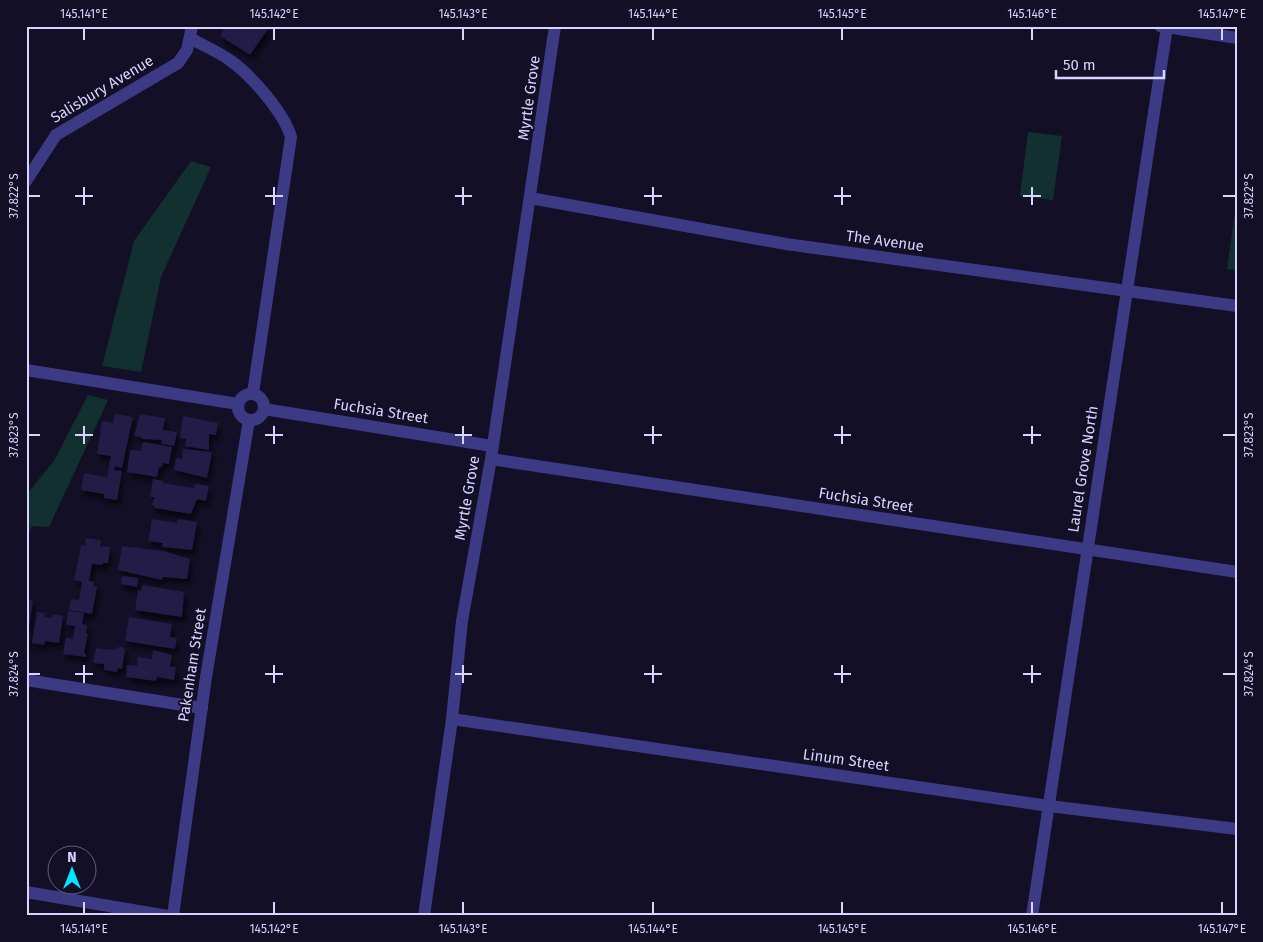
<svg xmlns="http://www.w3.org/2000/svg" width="1263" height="942" font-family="'Fira Sans',sans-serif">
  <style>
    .green { fill: #12302f }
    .building { fill: #241b47; filter: url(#shadow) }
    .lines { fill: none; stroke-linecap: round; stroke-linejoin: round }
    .minor { stroke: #3d3a85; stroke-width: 12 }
    .ticks { fill: none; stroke: #d9d4ff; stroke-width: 2 }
    .labels { text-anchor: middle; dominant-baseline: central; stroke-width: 4; stroke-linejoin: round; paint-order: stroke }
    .street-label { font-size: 15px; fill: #d9d4ff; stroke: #130f26 }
    .neatline { fill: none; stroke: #d9d4ff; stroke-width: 2 }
    .ticks-label { font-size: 12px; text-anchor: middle; fill: #d9d4ff }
  </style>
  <defs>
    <filter id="shadow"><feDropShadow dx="3" dy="5.5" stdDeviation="2.5" flood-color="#0009"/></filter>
  </defs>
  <rect width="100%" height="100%" fill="#130f26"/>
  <!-- green -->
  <g class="green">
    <path d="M 1028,132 L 1062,136 L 1053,200 L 1020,196 Z"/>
    <path d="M 191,161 L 211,167 L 161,277 L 141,372 L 102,366 L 134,241 Z"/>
    <path d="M 1236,205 L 1237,205 L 1237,270 L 1227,269 Z"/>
    <path d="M 88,395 L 108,400 L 49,527 L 32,526 L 26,536 L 26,495 L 54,461 Z"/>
  </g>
  <!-- building -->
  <g class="building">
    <path d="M 226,26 L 270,26 L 250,55 L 220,36 Z"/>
    <path d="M 115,414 L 133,417 L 122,468 L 115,466 L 114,470 L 122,471 L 117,500 L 104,498 L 104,494 L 81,490 L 84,473 L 107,477 L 111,456 L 97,454 L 102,421 L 113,423 Z"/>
    <path d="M 140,414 L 165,418 L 163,430 L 177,432 L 174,446 L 161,444 L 162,440 L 141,439 L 141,437 L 134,436 Z"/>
    <path d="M 183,416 L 218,423 L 216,435 L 209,434 L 209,450 L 185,446 L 186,439 L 180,438 Z"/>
    <path d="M 143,442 L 172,447 L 169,464 L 163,463 L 162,467 L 159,467 L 157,477 L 127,472 L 130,450 L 141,451 Z"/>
    <path d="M 183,449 L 212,452 L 207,478 L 174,470 L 176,458 L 182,459 Z"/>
    <path d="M 153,479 L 164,481 L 163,483 L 194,488 L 195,484 L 209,486 L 206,501 L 197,499 L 191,514 L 155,508 L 152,504 L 155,497 L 150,497 Z"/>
    <path d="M 152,519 L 177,523 L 178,519 L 197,522 L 192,550 L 162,547 L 163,543 L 148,541 Z"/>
    <path d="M 86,538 L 101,540 L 100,546 L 110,547 L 108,563 L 103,563 L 103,565 L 92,564 L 89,581 L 94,582 L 94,586 L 97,587 L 92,614 L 69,610 L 71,599 L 79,600 L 82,582 L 74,580 L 81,545 L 85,546 Z"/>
    <path d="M 122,546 L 163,551 L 190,559 L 187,579 L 163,577 L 162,580 L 118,570 Z"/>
    <path d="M 122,576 L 138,578 L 137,587 L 121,584 Z"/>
    <path d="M 142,585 L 184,592 L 182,617 L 135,610 L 138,590 L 141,591 Z"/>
    <path d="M 26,599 L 33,601 L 28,633 L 30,633 L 28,646 L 26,645 Z"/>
    <path d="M 68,611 L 84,613 L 82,624 L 87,625 L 86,633 L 88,633 L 84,653 L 86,654 L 86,657 L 63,654 L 66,638 L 73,639 L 75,626 L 66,625 Z"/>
    <path d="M 37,612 L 45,613 L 44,617 L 52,618 L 52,614 L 63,616 L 59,643 L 45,641 L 44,645 L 32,643 Z"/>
    <path d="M 129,617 L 172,624 L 170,637 L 177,638 L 175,649 L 125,641 Z"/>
    <path d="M 119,647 L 123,647 L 125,650 L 122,669 L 118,668 L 117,672 L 104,670 L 104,664 L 93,663 L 96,648 L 115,650 Z"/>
    <path d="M 153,650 L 172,655 L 170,666 L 176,667 L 174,680 L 157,677 L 156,681 L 126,677 L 127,665 L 137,666 L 138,657 L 152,659 Z"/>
  </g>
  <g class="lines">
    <!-- minor -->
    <g class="minor">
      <path d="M 1160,26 L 1237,38"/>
      <path d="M 190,38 C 204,46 219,52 231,61 C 252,76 284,113 291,137 L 253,393"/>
      <path d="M 26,181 L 56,135 L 178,63 L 187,50 L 192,26"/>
      <path d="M 530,198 L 786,244 L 1237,306"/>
      <path d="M 26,370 L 238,404"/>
      <circle cx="251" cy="407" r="13"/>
      <path d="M 264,409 L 492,446"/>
      <path d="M 491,459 L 1237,572"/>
      <path d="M 26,680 L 202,708"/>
      <path d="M 452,719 L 1049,806 L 1237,829"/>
      <path d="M 26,892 L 168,916"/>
      <path d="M 173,916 L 206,677 L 249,420"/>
      <path d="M 424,916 L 452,719 L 462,621 L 491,459 L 555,26"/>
      <path d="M 1032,916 L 1167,27"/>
    </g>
  </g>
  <!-- ticks -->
  <path class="ticks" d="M 84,28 L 84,40M 274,28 L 274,40M 463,28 L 463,40M 653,28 L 653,40M 842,28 L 842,40M 1032,28 L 1032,40M 1222,28 L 1222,40M 84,187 L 84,205M 274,187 L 274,205M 463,187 L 463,205M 653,187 L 653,205M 842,187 L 842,205M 1032,187 L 1032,205M 28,196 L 40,196M 75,196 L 93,196M 265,196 L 283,196M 455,196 L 472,196M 644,196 L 662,196M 834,196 L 851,196M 1023,196 L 1041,196M 1223,196 L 1236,196M 84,426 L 84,444M 274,426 L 274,444M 463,426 L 463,444M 653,426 L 653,444M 842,426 L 842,444M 1032,426 L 1032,444M 28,435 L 40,435M 75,435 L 93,435M 265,435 L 283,435M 455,435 L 472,435M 644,435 L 662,435M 834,435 L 851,435M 1023,435 L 1041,435M 1223,435 L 1236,435M 84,665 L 84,683M 274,665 L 274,683M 463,665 L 463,683M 653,665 L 653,683M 842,665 L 842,683M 1032,665 L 1032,683M 28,674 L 40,674M 75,674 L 93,674M 265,674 L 283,674M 455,674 L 472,674M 644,674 L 662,674M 834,674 L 851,674M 1023,674 L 1041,674M 1223,674 L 1236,674M 84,902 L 84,914M 274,902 L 274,914M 463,902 L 463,914M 653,902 L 653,914M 842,902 L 842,914M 1032,902 L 1032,914M 1222,902 L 1222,914"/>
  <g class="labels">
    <!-- street labels -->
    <g class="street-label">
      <text transform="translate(102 89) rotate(-31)">Salisbury Avenue</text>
      <text transform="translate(529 98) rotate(-82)">Myrtle Grove</text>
      <text transform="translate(885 241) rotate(8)">The Avenue</text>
      <text transform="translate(381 411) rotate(9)">Fuchsia Street</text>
      <text transform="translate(1083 469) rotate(-81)">Laurel Grove North</text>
      <text transform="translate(467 498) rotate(-80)">Myrtle Grove</text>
      <text transform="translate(866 500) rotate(9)">Fuchsia Street</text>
      <text transform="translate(192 665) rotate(-81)">Pakenham Street</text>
      <text transform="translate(846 760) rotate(8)">Linum Street</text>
    </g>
  </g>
  <!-- border -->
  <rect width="1263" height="942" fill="none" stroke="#130f26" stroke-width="55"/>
  <!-- north arrow -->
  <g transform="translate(72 870)"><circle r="24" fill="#130f26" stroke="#625e7d"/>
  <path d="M0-4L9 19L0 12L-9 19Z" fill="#00e5ff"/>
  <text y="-8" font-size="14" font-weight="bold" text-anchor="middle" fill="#d9d4ff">N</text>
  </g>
  <!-- scale -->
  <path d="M1056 70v8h108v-8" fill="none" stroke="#d9d4ff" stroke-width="2.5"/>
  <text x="1063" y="70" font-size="15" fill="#d9d4ff" stroke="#130f26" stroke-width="4" paint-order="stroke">50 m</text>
  <rect x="28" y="28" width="1208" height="886" class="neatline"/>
  <g class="ticks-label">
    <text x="84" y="18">145.141°E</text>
    <text x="274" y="18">145.142°E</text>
    <text x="463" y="18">145.143°E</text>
    <text x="653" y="18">145.144°E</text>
    <text x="842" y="18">145.145°E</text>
    <text x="1032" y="18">145.146°E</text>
    <text x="1222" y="18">145.147°E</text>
    <text transform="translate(14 196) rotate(-90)" y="4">37.822°S</text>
    <text transform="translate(1249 196) rotate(-90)" y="4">37.822°S</text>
    <text transform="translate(14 435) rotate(-90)" y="4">37.823°S</text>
    <text transform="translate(1249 435) rotate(-90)" y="4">37.823°S</text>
    <text transform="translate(14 674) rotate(-90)" y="4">37.824°S</text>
    <text transform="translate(1249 674) rotate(-90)" y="4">37.824°S</text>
    <text x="84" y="933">145.141°E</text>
    <text x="274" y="933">145.142°E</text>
    <text x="463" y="933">145.143°E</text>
    <text x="653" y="933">145.144°E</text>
    <text x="842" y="933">145.145°E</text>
    <text x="1032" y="933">145.146°E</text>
    <text x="1222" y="933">145.147°E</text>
  </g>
</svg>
